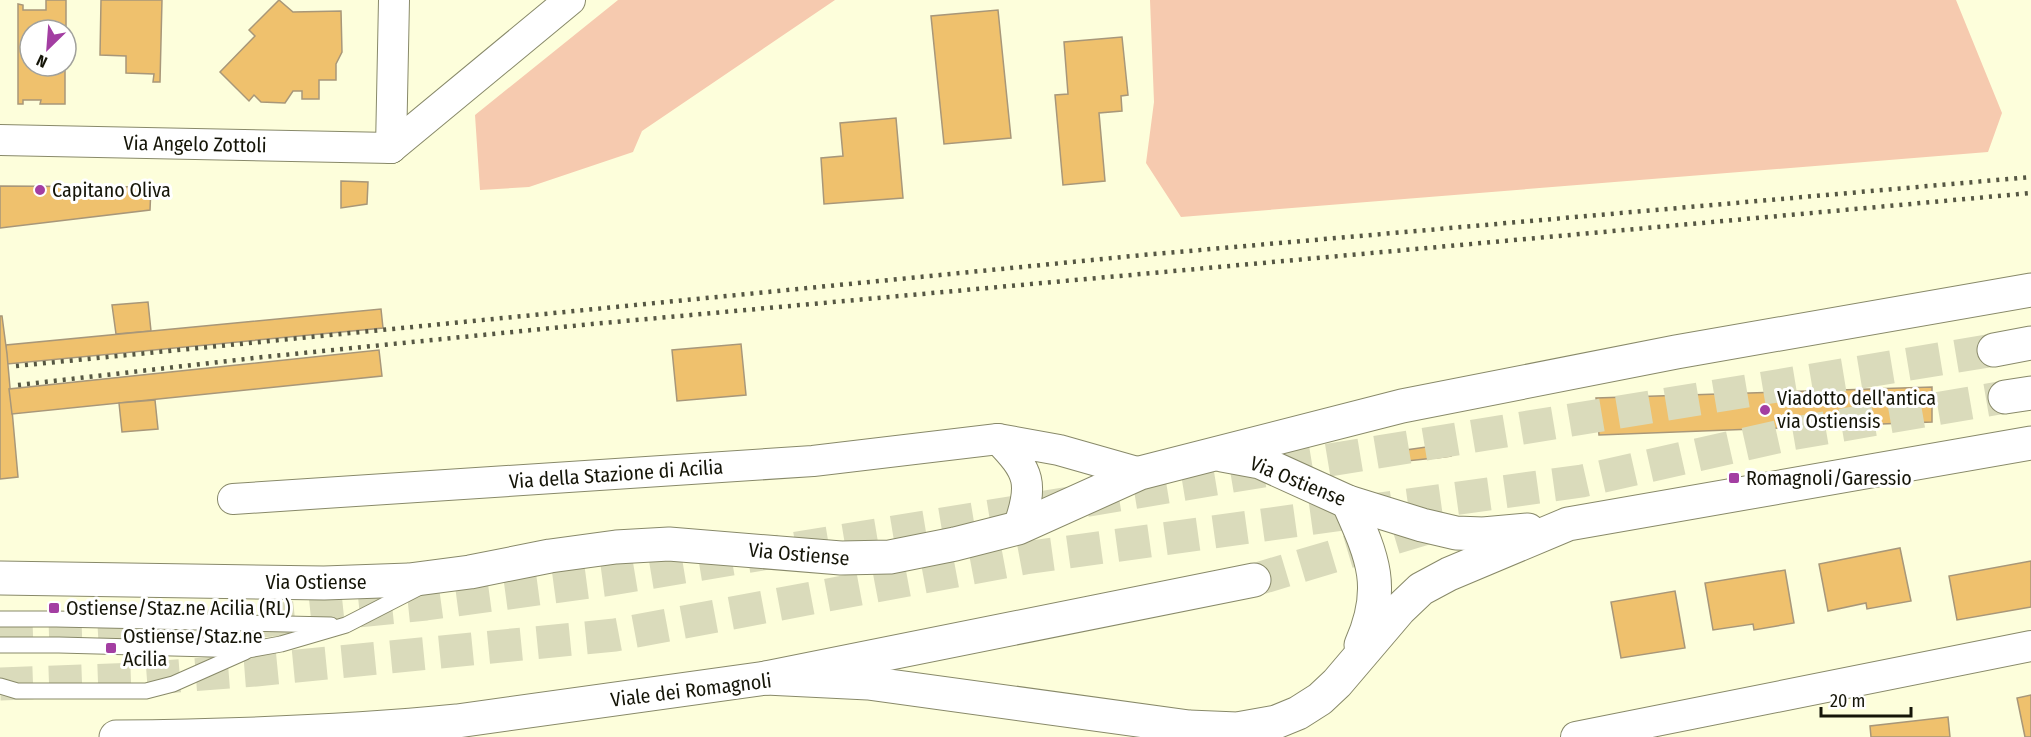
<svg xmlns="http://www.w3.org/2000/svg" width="2031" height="737" font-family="'Fira Sans Condensed',sans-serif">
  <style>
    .green { fill: #f6caaf }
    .building { fill: #efc16d; stroke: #a89779; stroke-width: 1.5 }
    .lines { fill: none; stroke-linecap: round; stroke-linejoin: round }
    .secondary-tunnel { stroke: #dadbbb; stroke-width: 33; stroke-dasharray: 33 16; stroke-linecap: butt }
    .primary-tunnel { stroke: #dadbbb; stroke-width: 33; stroke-dasharray: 33 16; stroke-linecap: butt }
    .lane-casing { stroke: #888969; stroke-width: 17 }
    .street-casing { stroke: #888969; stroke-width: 32 }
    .secondary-casing { stroke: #888969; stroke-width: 35 }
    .primary-casing { stroke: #888969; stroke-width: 35 }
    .lane { stroke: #fff; stroke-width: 15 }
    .street { stroke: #fff; stroke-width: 30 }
    .secondary { stroke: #fff; stroke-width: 33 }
    .primary { stroke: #fff; stroke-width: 33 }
    .rail { stroke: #565743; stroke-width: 4.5; stroke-dasharray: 3 6; stroke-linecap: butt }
    .poi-dot { fill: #a33ea2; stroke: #fff; stroke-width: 2 }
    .labels { text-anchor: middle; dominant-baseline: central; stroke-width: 6; stroke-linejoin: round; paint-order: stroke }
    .street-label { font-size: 20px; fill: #151508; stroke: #fff }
    .poi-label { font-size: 20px; fill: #151508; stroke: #fff; text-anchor: start }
  </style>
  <rect width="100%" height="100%" fill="#fdfedb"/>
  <!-- green -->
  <g class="green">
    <path d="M 618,0 L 835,0 L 642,131 L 633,152 L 529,187 L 480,190 L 475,115 Z"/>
    <path d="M 1150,0 L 1956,0 L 2002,113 L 1988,152 L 1181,217 L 1146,163 L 1154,102 Z"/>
  </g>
  <!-- building -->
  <g class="building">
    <path d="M 46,0 L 66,0 L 66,30 L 30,30 L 30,66 L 65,66 L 65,104 L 40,104 L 41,100 L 23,100 L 23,104 L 18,104 L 18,4 L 23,5 L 23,10 L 46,10 Z"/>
    <path d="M 101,0 L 162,0 L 160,82 L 153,82 L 154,74 L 126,73 L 126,56 L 100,55 Z"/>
    <path d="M 279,0 L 293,12 L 341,11 L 342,52 L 336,64 L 336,80 L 319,80 L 319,99 L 302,99 L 302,91 L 293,91 L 285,103 L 261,102 L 254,95 L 249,101 L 220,72 L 255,36 L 249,30 Z"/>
    <path d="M 998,10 L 1011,138 L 944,144 L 931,16 Z"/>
    <path d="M 1122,37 L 1128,95 L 1121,96 L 1122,111 L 1099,113 L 1105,181 L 1063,185 L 1055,95 L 1068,94 L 1064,42 Z"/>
    <path d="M 896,118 L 903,198 L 824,204 L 821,158 L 843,156 L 840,123 Z"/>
    <path d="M 341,181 L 368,182 L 367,204 L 341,208 Z"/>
    <path d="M 0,186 L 151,187 L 150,210 L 0,228 Z"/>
    <path d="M 148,302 L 151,331 L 116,334 L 112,305 Z"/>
    <path d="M 381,309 L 383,328 L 7,364 L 6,345 Z"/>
    <path d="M 0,316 L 2,316 L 7,354 L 18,477 L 0,479 Z"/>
    <path d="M 741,344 L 746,395 L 677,401 L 672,350 Z"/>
    <path d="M 379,350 L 382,376 L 12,414 L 9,389 Z"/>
    <path d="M 1932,387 L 1932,422 L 1599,435 L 1596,398 Z"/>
    <path d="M 155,400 L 158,429 L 122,432 L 119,403 Z"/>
    <path d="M 1433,446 L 1434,458 L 1407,461 L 1406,450 Z"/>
    <path d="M 1450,447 L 1451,456 L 1437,458 L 1436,448 Z"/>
    <path d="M 1900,548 L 1911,601 L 1867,609 L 1866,603 L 1828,611 L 1819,564 Z"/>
    <path d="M 2031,561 L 2031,607 L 1957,620 L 1949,576 Z"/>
    <path d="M 1785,570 L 1794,623 L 1754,630 L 1753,624 L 1713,630 L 1705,583 Z"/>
    <path d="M 1675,591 L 1685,648 L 1621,658 L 1611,602 Z"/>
    <path d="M 2031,695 L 2031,737 L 2025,737 L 2017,698 Z"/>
    <path d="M 1948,717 L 1950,737 L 1871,737 L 1870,726 Z"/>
  </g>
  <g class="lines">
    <!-- secondary-tunnel -->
    <g class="secondary-tunnel">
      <path d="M 262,621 L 426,604 L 605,580 L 1994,350"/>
      <path d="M 0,636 L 92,633 L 210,626"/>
    </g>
    <!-- primary-tunnel -->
    <g class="primary-tunnel">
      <path d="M 1254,580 L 1444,523"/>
      <path d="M 0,684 L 138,679 L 256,670 L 615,635 L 1025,558 L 1582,481 L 1790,434 L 2005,397"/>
    </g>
    <!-- lane casing -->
    <g class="lane-casing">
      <g id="lane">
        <path d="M 0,619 L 56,619 L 331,625"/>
        <path d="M 0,645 L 59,645 L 248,650 L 281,644 L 346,625 L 418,588"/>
        <path d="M 0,686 L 17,691 L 146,691 L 173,684 L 245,652"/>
      </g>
    </g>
    <!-- street casing -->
    <g class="street-casing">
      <g id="street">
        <path d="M 0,140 L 391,148"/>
        <path d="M 391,148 L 570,0"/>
        <path d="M 391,148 L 394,0"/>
        <path d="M 233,499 L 813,461 L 998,439"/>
        <path d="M 1018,528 C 1034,483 1030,472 998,439 L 1059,450 L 1140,473"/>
        <path d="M 1576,737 L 2031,646"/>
      </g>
    </g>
    <!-- secondary casing -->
    <g class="secondary-casing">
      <g id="secondary">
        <path d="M 1994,350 L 2031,343"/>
        <path d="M 1222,455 L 1260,462 L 1348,502 L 1422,525 L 1456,533 L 1483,534 L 1528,530"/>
        <path d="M 1348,502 C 1372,556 1387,587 1361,645"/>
        <path d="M 0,578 L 324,583 L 409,580 L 470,572 L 550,556 L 616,547 L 669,544 L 841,558 L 890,557 L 955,544 L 1018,528 L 1140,473 L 1402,406 L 1676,352 L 2031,290"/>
        <path d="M 116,737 C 230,736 344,732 457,721 L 766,678 L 868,683 L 1189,727 L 1237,729 L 1276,722 L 1298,713 L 1320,699 L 1337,683 L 1400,609 L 1421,589 L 1449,574 L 1568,524 L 2031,443"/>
      </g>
    </g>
    <!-- primary casing -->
    <g class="primary-casing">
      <g id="primary">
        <path d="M 2005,397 L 2031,393"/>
        <path d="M 766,678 L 1254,580"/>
      </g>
    </g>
    <!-- lane -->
    <use href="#lane" class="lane"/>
    <!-- street -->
    <use href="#street" class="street"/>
    <!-- secondary -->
    <use href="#secondary" class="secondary"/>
    <!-- primary -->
    <use href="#primary" class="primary"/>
    <!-- rail -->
    <g class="rail">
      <path d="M 16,366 L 1143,255 L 2031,177"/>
      <path d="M 18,385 L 263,357 L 592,324 L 2031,193"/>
    </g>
  </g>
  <!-- markers -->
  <g class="poi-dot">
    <circle cx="40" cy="190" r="6"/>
    <circle cx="1765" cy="410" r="6"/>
    <rect x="1728" y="472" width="12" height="12" rx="3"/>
    <rect x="48" y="602" width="12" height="12" rx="3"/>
    <rect x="105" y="642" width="12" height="12" rx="3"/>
  </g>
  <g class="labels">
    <!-- street labels -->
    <g class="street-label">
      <text transform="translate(195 144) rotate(1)">Via Angelo Zottoli</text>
      <text transform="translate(616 474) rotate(-4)">Via della Stazione di Acilia</text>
      <text transform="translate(1298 481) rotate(22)">Via Ostiense</text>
      <text transform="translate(799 554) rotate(5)">Via Ostiense</text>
      <text x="316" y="582">Via Ostiense</text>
      <text transform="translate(691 690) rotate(-7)">Viale dei Romagnoli</text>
    </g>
    <!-- poi labels -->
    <g class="poi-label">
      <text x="52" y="190">Capitano Oliva</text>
      <text x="1777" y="398">Viadotto dell'antica<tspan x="1777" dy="23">via Ostiensis</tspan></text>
      <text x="1746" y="478">Romagnoli/Garessio</text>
      <text x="66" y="608">Ostiense/Staz.ne Acilia (RL)</text>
      <text x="123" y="636">Ostiense/Staz.ne<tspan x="123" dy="23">Acilia</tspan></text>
    </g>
  </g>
  <!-- north arrow -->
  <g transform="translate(48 48) rotate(205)"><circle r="28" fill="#ffffff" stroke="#a1a19c" stroke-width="1.5"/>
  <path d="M0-4.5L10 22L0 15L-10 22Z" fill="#a33ea2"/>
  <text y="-9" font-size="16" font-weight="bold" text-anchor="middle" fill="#151508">N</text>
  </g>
  <!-- scale -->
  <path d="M1821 707v9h90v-9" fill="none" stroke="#151508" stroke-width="3"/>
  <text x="1830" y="707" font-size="18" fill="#151508" stroke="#ffffff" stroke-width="4.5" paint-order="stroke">20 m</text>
</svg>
